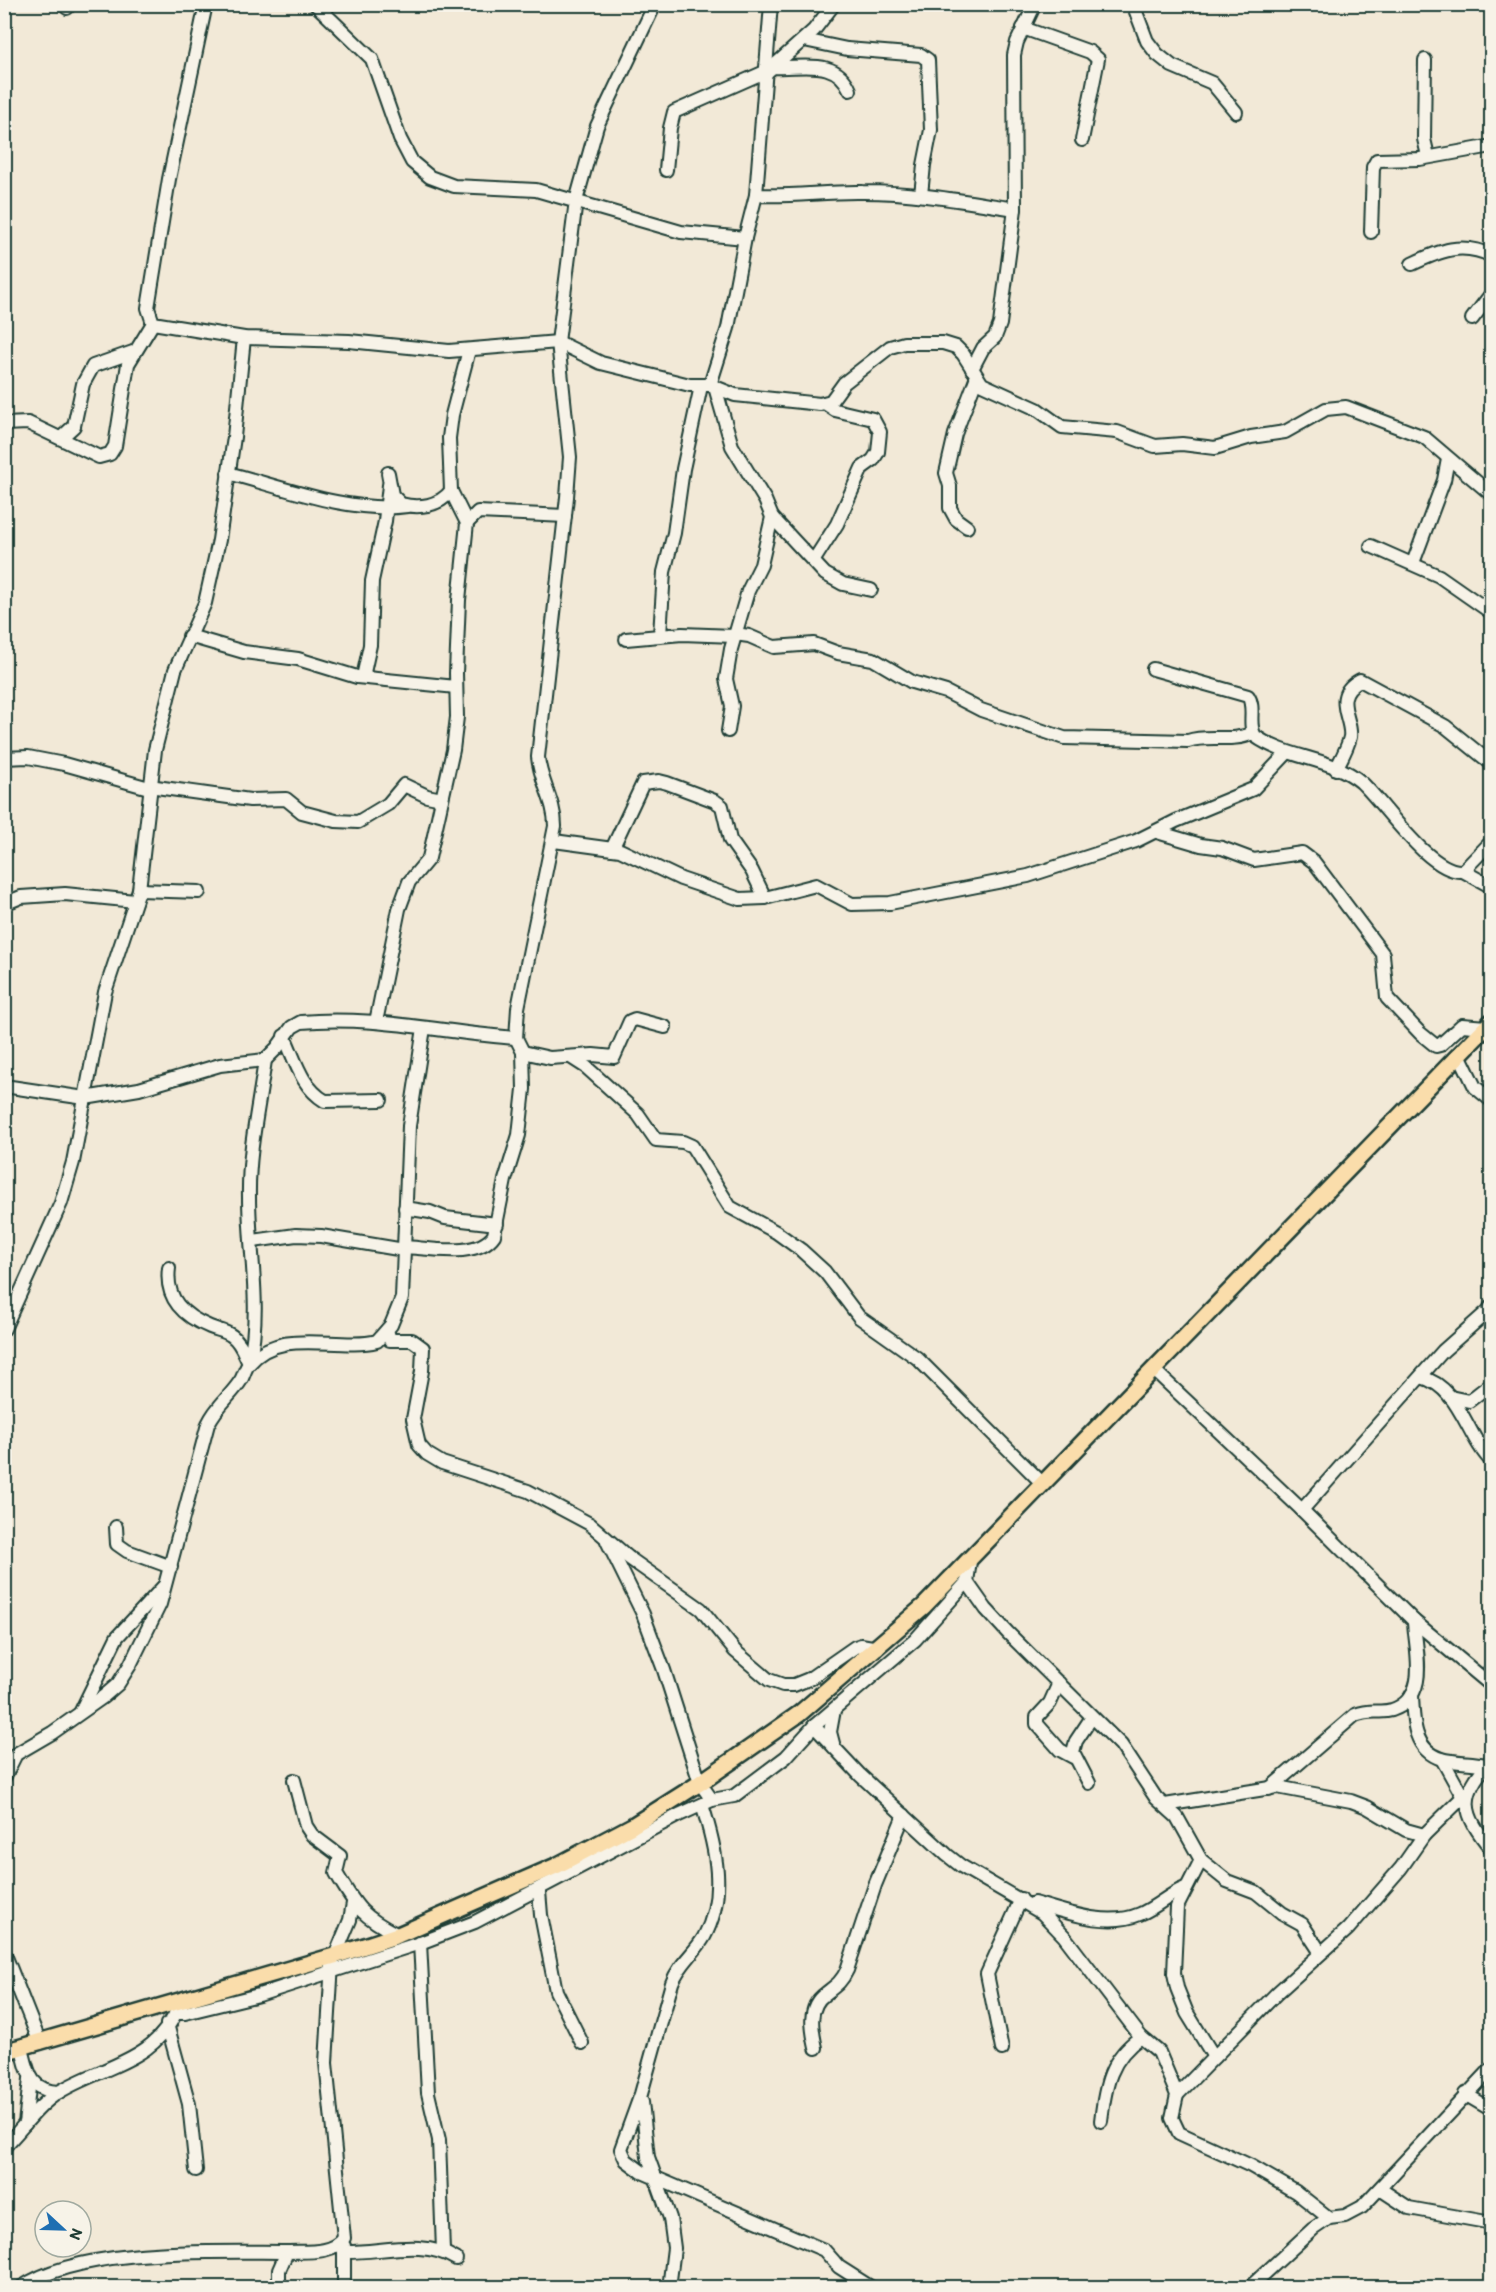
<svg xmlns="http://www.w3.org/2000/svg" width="1496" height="2292" font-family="Itim,sans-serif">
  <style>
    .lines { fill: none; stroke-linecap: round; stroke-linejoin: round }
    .minor-casing { stroke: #1f3d34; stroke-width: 16 }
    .major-casing { stroke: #1f3d34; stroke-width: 20 }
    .minor { stroke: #f7f3e8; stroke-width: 12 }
    .major { stroke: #faddab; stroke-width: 15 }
  </style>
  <rect width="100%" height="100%" fill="#f2e9d7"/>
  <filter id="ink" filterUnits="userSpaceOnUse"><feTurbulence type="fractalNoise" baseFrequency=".0167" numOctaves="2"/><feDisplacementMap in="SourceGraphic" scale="12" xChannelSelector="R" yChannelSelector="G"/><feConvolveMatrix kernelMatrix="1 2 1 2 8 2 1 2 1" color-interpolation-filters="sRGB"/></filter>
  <g filter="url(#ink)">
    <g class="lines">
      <!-- minor casing -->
      <g class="minor-casing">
        <g id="minor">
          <path d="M 206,4 L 169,179 L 148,308 L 153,323 L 244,338 L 349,341 L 449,351 L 558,342 L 601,363 L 690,385 L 710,385 L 735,395 L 820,404 L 831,401 L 844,383 L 890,347 L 904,343 L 943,343 L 956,347 L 963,354 L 982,384 L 1037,409 L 1062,427 L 1117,432 L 1155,446 L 1182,444 L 1215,448 L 1251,437 L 1285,432 L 1326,409 L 1346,407 L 1424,437 L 1492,495"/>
          <path d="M 315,4 L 372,59 L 400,139 L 412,162 L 430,177 L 454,186 L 536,190 L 681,232 L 745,238"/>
          <path d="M 1133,4 L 1147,41 L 1157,54 L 1172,66 L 1212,83 L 1236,112"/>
          <path d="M 67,8 L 68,4"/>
          <path d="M 1023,28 L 1090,52 L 1098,59 L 1082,140"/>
          <path d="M 804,40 L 847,49 L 921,55 L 928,60 L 931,130 L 924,165 L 921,195"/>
          <path d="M 1425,60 L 1424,139 L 1428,156"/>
          <path d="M 773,67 C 802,69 836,57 850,90"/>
          <path d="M 766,73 L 814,30 L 834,4"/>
          <path d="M 666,170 L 670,128 L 674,112 L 767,71"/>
          <path d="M 756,195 C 794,197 826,191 863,192 C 914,192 964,201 1015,209"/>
          <path d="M 1371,232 L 1373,167 L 1377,160 L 1420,159 L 1492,146"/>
          <path d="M 1412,264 C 1439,251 1462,241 1492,256"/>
          <path d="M 1472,319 L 1492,293"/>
          <path d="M 972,369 L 983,348 L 995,337 L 1000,324 L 1015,209 L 1014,55 L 1017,42 L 1035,4"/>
          <path d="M 710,385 L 728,328 L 745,238 L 756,195 L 771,4"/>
          <path d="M 715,387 L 732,446 L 765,500 L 772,517 L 761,565 L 748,591 L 731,649 L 726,679 L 732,706 L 728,731"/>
          <path d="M 4,424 L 28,423 L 99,457 L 110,454 L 115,446 L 128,364 L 153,323"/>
          <path d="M 61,438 L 74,426 L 83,384 L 93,366 L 133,352"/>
          <path d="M 228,473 C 282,487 351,514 407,506"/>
          <path d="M 388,473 L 392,495 L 401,504 C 419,509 439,506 451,491"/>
          <path d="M 772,517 L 825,574 L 843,584 L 871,590"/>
          <path d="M 467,523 L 478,512 L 565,516"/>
          <path d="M 967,527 L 956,519 L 950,508 L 950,486 L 946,473 L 955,434 L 976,379"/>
          <path d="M 1371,546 L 1439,576 L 1492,613"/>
          <path d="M 814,560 L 837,524 L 862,468 L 873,460 L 878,452 L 880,432 L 873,419 L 835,410 L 826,404"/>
          <path d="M 1413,563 L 1444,480 L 1448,459"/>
          <path d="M 735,634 L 749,636 L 774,647 L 814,644 L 838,653 L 873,659 L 912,682 L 946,692 L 981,710 L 1064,738 L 1188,741 C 1208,734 1233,743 1253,733"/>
          <path d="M 660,635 L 664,572 L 674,533 L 683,469 L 701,386"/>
          <path d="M 189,636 L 244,652 L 298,659 L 357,677 L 456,687"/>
          <path d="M 626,639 L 682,634 L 734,636"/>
          <path d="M 1153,669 L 1248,696 C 1256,708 1247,724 1255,736 C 1287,759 1331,757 1361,782 C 1384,803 1430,874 1463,871 L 1492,841"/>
          <path d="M 363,677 L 370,645 L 372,581 L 385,521 L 389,485"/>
          <path d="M 4,758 L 28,757 L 64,764 L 149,788"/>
          <path d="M 1336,769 C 1341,759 1348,747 1350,737 C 1353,719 1330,696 1360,680 L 1445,726 L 1492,764"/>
          <path d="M 149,786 L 250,800 L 286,799 L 302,812 L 336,821 L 358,822 L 388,804 L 404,785 L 427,796 L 442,799"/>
          <path d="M 1157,832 L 1201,845 L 1222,848 L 1254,860 L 1302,853 L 1314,862 L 1383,954 L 1387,998 L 1420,1033 L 1436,1046 L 1440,1045 L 1462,1025 L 1486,1027"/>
          <path d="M 554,841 L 620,850 L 681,879 L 740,899 L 765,898 L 816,885 L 852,904 L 890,903 L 1028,876 L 1136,841 L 1176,821 L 1253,789 L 1287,753"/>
          <path d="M 612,849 L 643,783 L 659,781 L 667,783 L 715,801 L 722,806 L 730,840 L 752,871 L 765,898"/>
          <path d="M 1463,871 L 1492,887"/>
          <path d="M 139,890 L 199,892"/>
          <path d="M 4,904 L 21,897 L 65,894 L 135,901"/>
          <path d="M 376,1022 L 399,909 L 409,882 L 429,858 L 453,750 L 457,717 L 456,673 L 459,600 L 467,523 L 451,491 L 449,438 L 452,415 L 469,350"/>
          <path d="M 284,1036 C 295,1059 301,1087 325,1101 L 381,1100"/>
          <path d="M 523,1052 L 550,1058 L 593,1055 L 614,1057 L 630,1021 L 635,1019 L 665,1027"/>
          <path d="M 1459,1054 L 1475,1087 L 1492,1101"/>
          <path d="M 572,1058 L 586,1067 L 638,1114 L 656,1140 L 683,1142 L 692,1146 L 730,1207 L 776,1232 L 801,1250 L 825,1272 L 859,1317 L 917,1358 L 1042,1483"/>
          <path d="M 4,1086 L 85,1098 L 139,1089 L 220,1065 L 265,1060 L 277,1048 L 292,1027 L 301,1022 C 372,1015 444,1033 516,1038"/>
          <path d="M 405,1208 L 430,1212 L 445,1218 L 497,1224"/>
          <path d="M 253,1241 L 296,1235 L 321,1236 L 404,1250"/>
          <path d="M 404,1247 C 429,1248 478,1259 494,1235 L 505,1180 L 519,1135 L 524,1089 L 523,1052 L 516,1038 L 518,1008 L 555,826 C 555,801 540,781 538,757 L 567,497 L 570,457 L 558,342 L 576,201 L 597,126 L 655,4"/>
          <path d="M 169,1268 C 165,1299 183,1316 210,1327 C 217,1330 226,1331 232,1336 C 241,1342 244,1354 249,1363 C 262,1307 249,1253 249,1197 C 248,1151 259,1106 265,1060"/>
          <path d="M 4,1329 L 61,1203 L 73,1162 L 105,992 L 139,890 L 155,750 L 175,670 L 205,603 L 219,540 L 234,437 L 244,338"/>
          <path d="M 387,1330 L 390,1340 L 412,1340 L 423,1348 L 422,1371 L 413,1419 L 419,1445 L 427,1454 L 442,1463 L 528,1491 L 590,1524 L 629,1558 L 701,1609 L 735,1651 L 769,1680 L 783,1685 L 794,1685 L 809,1679 L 855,1647 L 861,1645 L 878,1648"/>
          <path d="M 1154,1370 L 1302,1510 L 1414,1621 L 1492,1686"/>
          <path d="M 1421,1377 C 1460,1387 1466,1436 1492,1462"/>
          <path d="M 1450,1397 L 1469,1401 L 1492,1383"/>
          <path d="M 1302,1510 L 1443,1351 L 1488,1311 L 1492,1305"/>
          <path d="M 116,1527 L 117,1544 L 127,1551 L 171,1567"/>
          <path d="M 607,1541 L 643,1614 L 664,1670 L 700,1783 L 712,1800"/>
          <path d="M 967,1582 L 986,1609 L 1008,1633 L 1121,1745 L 1156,1798 L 1177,1817 L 1201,1860 L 1227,1881 L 1256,1892 L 1282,1913 L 1302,1924 L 1321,1953"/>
          <path d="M 1059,1683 L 1050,1703 L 1037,1717 L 1037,1724 L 1060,1750 L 1073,1757"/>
          <path d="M 1412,1694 C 1413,1720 1413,1750 1442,1759 C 1456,1763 1471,1762 1485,1765"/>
          <path d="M 81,1711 L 117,1637 L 163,1587"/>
          <path d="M 814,1726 L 860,1775 L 947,1855 L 961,1866 L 1042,1913 L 1064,1936 L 1141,2037 L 1159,2052 L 1177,2095 L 1172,2118 L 1179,2133 L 1251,2166 L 1296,2192 L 1329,2218"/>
          <path d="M 834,1747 L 830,1732 L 834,1710"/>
          <path d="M 1442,1759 L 1463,1797"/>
          <path d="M 1492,1759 C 1458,1796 1461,1812 1492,1850"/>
          <path d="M 4,1778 L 16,1754 L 52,1733 L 103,1697 L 118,1684 L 130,1665 L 160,1604 L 208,1424 C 217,1405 231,1396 241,1380 C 244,1375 245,1368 249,1364 C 280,1326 337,1351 377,1341 L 391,1325 L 402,1298 L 409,1126 L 424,1028"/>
          <path d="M 294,1780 L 306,1826 L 312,1835 L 340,1856 L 336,1873 C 357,1908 361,1916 398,1935"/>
          <path d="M 1089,1783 L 1073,1752 L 1076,1741 L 1092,1717"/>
          <path d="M 1269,1789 L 1355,1715 C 1373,1708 1379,1714 1392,1710 C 1431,1697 1415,1650 1414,1621"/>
          <path d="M 702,1805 C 716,1848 727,1895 704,1937 C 694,1954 679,1964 672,1983 L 641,2094 L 621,2149 L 626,2160 L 642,2172 L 824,2250 L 839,2267 L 872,2288"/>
          <path d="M 1165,1805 L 1277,1787 L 1351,1801 L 1367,1807 L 1406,1830 L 1424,1835"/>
          <path d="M 1201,1860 L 1177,1907 L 1174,1973 L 1177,1988 L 1187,2013 L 1214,2057"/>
          <path d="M 539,1891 L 541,1915 L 556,1991 L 582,2043"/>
          <path d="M 1034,1903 C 1067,1912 1107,1928 1140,1914 C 1157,1907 1169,1894 1185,1888"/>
          <path d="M 420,1943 L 428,2093 L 439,2140 L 443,2251"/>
          <path d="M 4,1952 L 40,2043"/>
          <path d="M 176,2013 L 185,2013 L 259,1995 L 420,1943 L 475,1922 L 679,1815 L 712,1800 L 734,1796 L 786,1757 L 814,1726 L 915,1640 L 967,1582 L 970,1561"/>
          <path d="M 167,2024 L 189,2104 L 196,2170"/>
          <path d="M 22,2048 C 28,2072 30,2091 59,2092"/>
          <path d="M 816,2048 C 812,2030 807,2007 825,1994 C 835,1986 841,1983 847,1970 L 875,1885 L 904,1815"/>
          <path d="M 1002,2049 L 987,1974 L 1021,1899"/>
          <path d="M 1465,2094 L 1492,2110"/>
          <path d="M 1177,2095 L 1277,1993 L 1348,1929 L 1401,1868 L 1424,1835 L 1468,1792"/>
          <path d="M 642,2102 L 648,2157 L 670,2218 L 674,2248 L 669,2288"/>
          <path d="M 1101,2121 C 1105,2086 1110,2058 1141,2037"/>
          <path d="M 25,2124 L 30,2079"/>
          <path d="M 4,2147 C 22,2129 38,2105 59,2092 C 103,2065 158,2062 179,2005"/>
          <path d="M 1380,2189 L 1409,2208 L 1492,2223"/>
          <path d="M 344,2246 L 344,2288"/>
          <path d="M 344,2252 C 381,2253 423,2238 456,2259"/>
          <path d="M 20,2288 C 81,2246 213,2252 287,2252"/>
          <path d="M 279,2288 L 279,2270 L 287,2252 C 304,2251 333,2255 344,2238 L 326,2063 L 332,1963 L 350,1920 L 353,1903"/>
          <path d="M 1249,2288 L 1313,2229 L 1329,2218 L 1345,2216 L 1362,2207 L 1492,2068"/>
        </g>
      </g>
      <!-- major casing -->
      <g class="major-casing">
        <path id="major" d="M 4,2052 L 334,1956 L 398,1935 L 556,1866 L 632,1826 L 700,1783 L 799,1714 L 924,1606 L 1492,1021"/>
      </g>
      <!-- minor -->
      <use href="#minor" class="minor"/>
      <!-- major -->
      <use href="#major" class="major"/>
    </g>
  </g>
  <!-- margin -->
  <rect width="1496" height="2292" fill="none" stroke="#f7f3e8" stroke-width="24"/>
  <rect x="12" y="12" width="1472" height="2268" fill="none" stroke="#1f3d34" stroke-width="2" filter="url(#ink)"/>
  <!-- north arrow -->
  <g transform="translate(63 2229) rotate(112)"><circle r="28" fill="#f7f3e8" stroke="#a1aaa0" stroke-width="1.5"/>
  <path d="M0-4.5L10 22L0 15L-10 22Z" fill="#1f6fb2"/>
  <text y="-9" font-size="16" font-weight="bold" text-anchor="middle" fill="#1f3d34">N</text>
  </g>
</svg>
